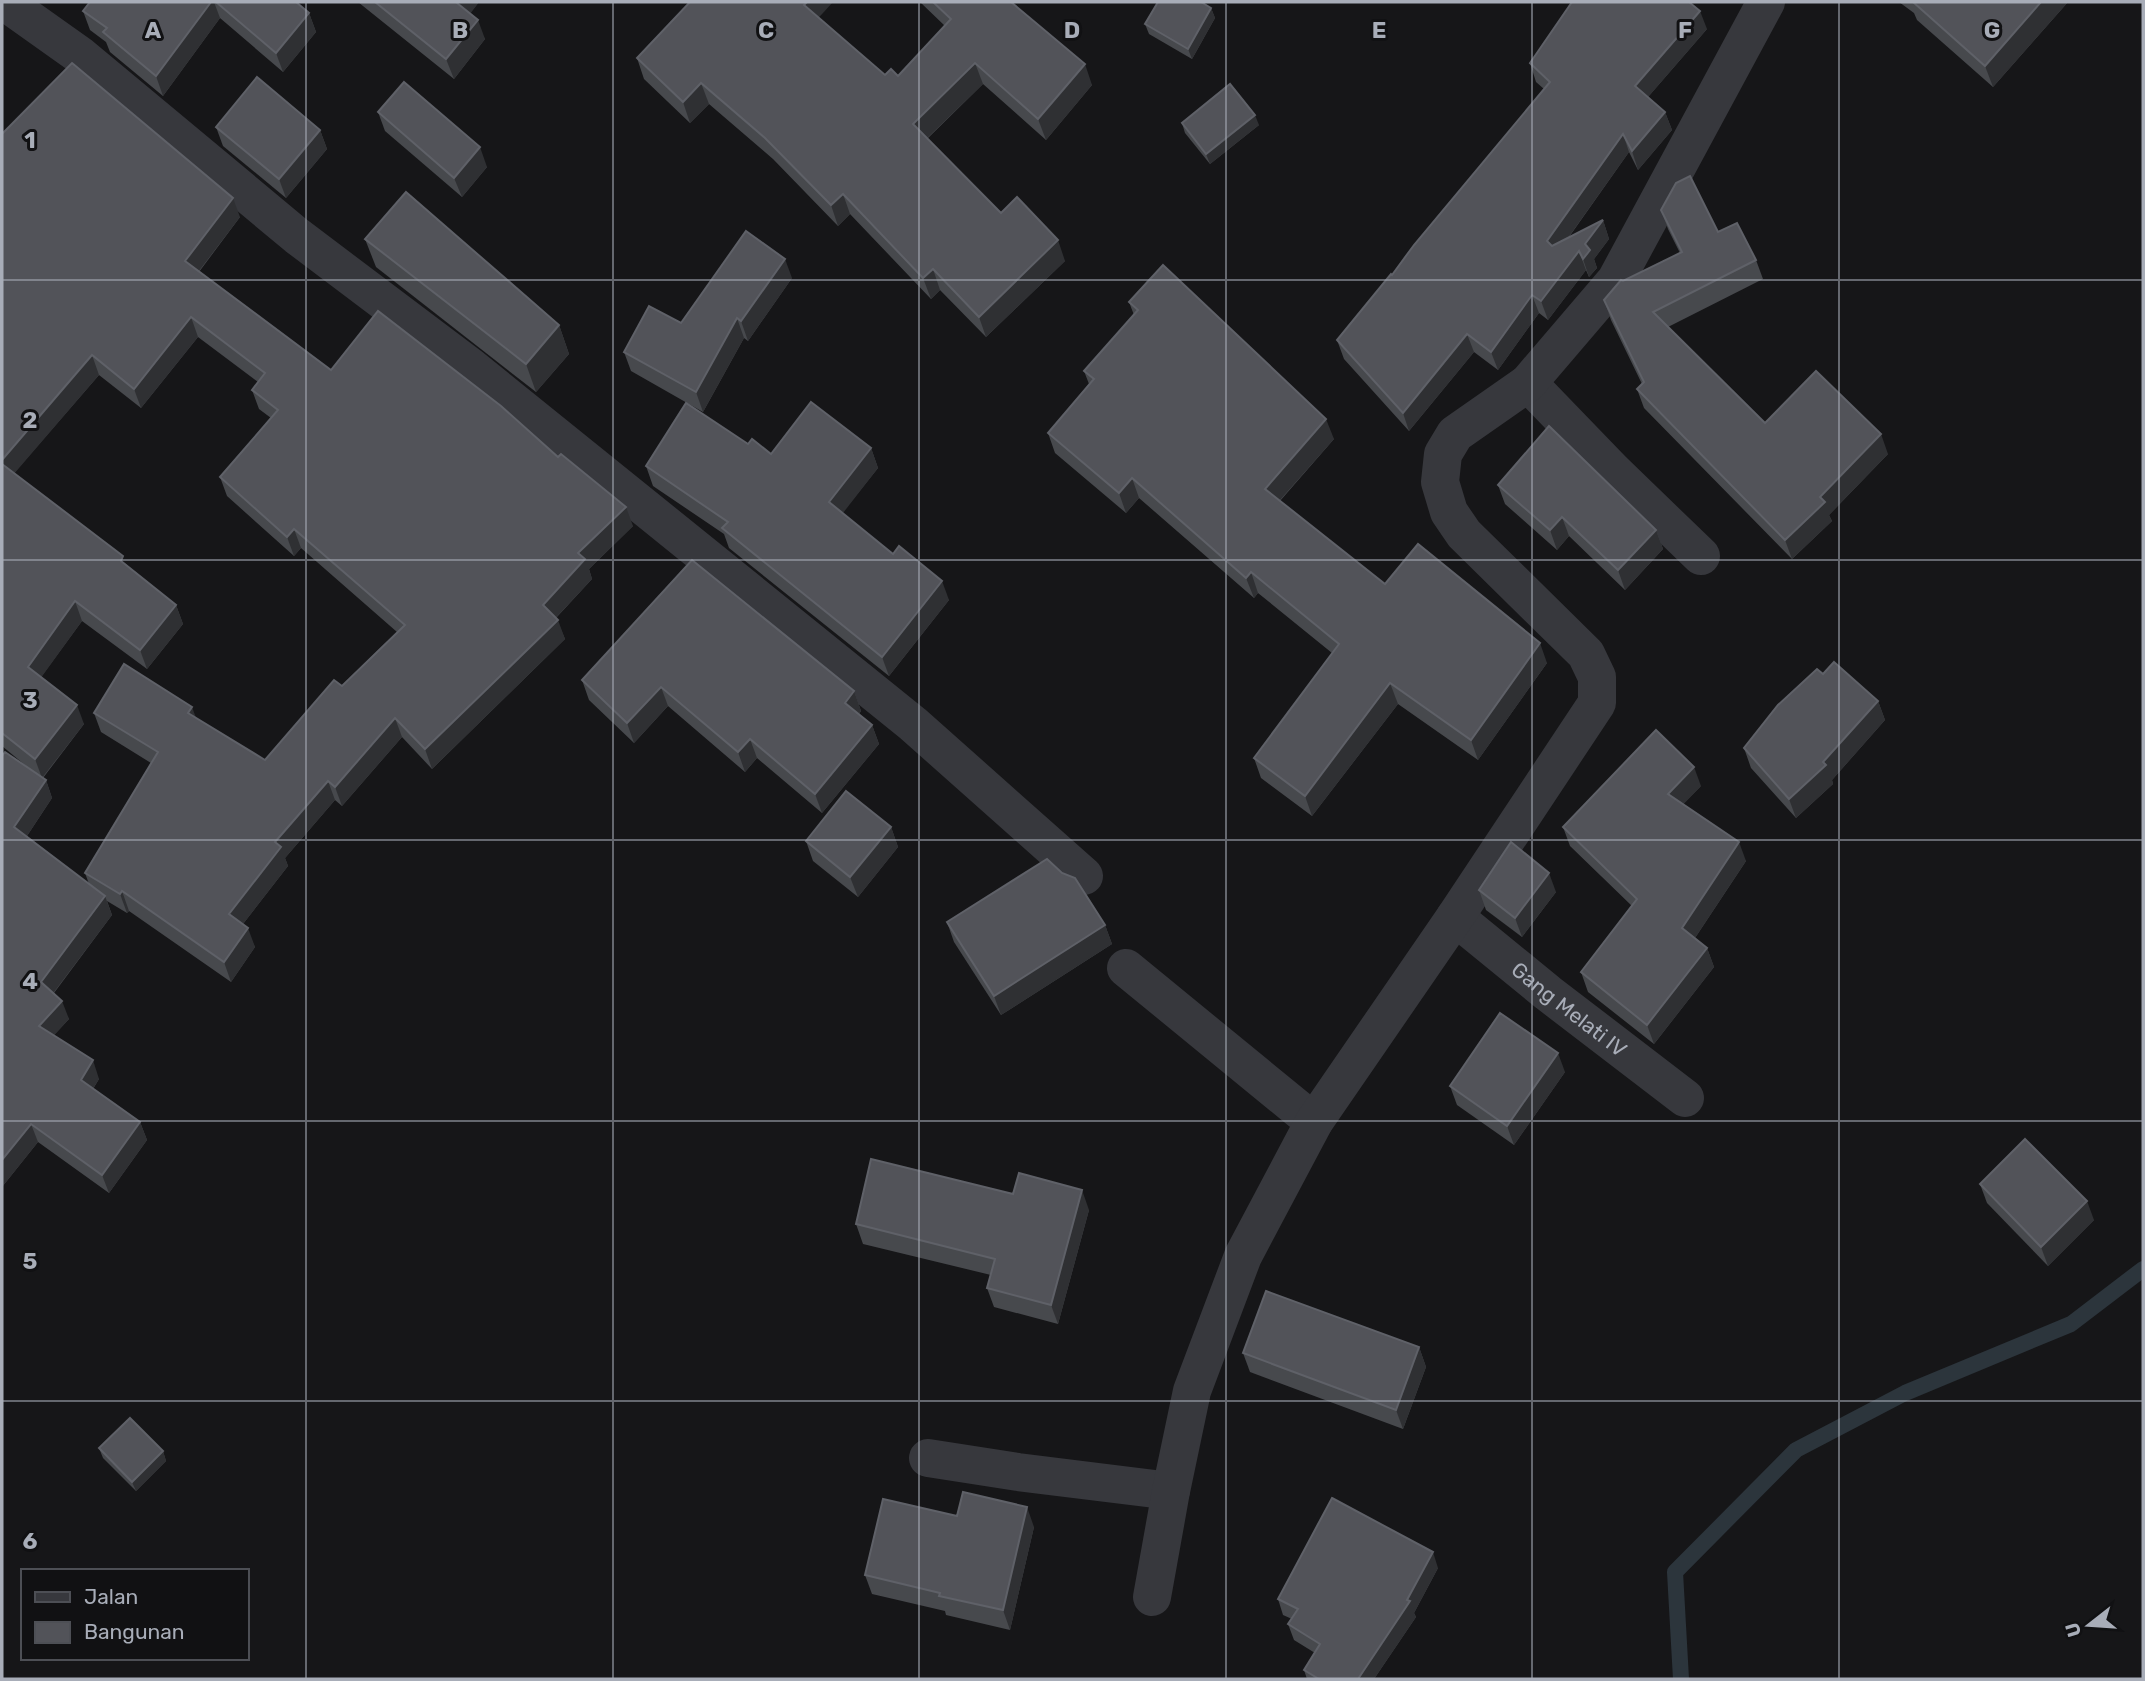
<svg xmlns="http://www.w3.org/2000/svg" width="2145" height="1681" font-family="Rubik,sans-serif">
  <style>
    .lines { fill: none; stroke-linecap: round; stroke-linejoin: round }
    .stream { stroke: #2c353c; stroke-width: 16 }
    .minor { stroke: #37383d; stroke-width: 38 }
    .wall { fill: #47494d; fill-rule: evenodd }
    .shaded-wall { fill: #2f3033 }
    .building { fill: #525359; stroke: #5f6168; stroke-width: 2 }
    .grid { fill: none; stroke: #a8adb8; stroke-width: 2; stroke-opacity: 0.55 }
    .labels { text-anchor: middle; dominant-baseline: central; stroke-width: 6; stroke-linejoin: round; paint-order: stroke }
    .street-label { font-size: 21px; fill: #a8adb8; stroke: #111113 }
    .grid-label { font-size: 23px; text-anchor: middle; font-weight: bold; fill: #a8adb8; stroke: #111113; stroke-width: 6; stroke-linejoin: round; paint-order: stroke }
  </style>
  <rect width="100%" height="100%" fill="#161618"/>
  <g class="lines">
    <!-- stream -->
    <path class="stream" d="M 1681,1679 L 1675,1572 L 1796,1450 L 1905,1393 L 2071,1324 L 2143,1269"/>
    <!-- minor -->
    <g class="minor">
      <path d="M 5,2 L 81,56 L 297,236 L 472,368 L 913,724 L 1084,876"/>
      <path d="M 1528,383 L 1613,471 L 1701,556"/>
      <path id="s1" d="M 1455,917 L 1548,993 L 1685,1098"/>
      <path d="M 1126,968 L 1314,1122"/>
      <path d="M 928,1458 L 1018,1472 L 1171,1491"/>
      <path d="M 1152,1597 L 1171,1491 L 1192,1391 L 1243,1256 L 1314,1122 L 1455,917 L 1597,703 L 1597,677 L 1586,654 L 1464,534 L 1449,512 L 1440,482 L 1443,454 L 1455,434 L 1528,383 L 1616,280 L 1766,2"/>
    </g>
  </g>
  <!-- wall -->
  <g class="wall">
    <path d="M 90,2 L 296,2 L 309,13 L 316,32 L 283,72 L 220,18 L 163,96 L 110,52 L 106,42 L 90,30 L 83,11 Z"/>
    <path d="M 358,2 L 479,2 L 470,13 L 485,39 L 454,79 Z"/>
    <path d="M 920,2 L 1011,2 L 1092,85 L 1046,140 L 983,84 L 927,139 L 1001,213 L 1065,261 L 986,337 L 940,290 L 931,299 L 850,214 L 838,226 L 773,159 L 709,104 L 690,123 L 644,79 L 637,58 L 819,18 L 885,75 L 898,76 L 945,26 Z"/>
    <path d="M 1899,2 L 2068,2 L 1993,87 L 1917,20 L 1914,13 Z"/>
    <path d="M 1211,8 L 1215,18 L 1192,59 L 1149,34 L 1145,24 Z"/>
    <path d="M 1707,29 L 1648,97 L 1665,112 L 1672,130 L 1638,170 L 1629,152 L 1569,237 L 1603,220 L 1609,239 L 1594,259 L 1597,268 L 1589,277 L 1586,270 L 1548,320 L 1539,313 L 1498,370 L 1474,352 L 1409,431 L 1344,359 L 1337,340 L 1392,275 L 1544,89 L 1536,82 L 1530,63 Z"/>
    <path d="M 378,112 L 487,167 L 462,197 L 385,131 Z"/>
    <path d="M 1182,123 L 1259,125 L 1210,164 L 1185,133 Z"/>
    <path d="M 216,127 L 320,130 L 327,149 L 286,198 L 223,146 Z"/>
    <path d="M 2,134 L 240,217 L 199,272 L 331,370 L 633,526 L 589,569 L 592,579 L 556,618 L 565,639 L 432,769 L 402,737 L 342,806 L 335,800 L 285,858 L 288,866 L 243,924 L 255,947 L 231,982 L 129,911 L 127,913 L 107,901 L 112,915 L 54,993 L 69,1019 L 54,1035 L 99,1079 L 93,1089 L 140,1122 L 147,1140 L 109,1193 L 38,1142 L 2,1187 L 2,756 L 31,770 L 2,746 ZM 198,337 L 258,382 L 252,390 L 259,409 L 271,418 L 220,477 L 227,496 L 294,556 L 301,548 L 397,632 L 265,760 L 196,718 L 94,713 L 101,732 L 151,763 L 85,873 L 89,884 L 27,836 L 52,798 L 46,780 L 43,778 L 84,724 L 41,677 L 82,621 L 147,669 L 183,624 L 176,605 L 14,473 L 99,375 L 141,408 Z"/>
    <path d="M 1661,210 L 1718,232 L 1756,260 L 1763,279 L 1668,327 L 1765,423 L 1888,454 L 1829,515 L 1832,521 L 1792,559 L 1644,408 L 1637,389 L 1642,384 L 1611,320 L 1604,300 L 1623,281 L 1680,253 L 1668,229 Z"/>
    <path d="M 365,239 L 559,325 L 569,354 L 536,392 L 376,267 Z"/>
    <path d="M 792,278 L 748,341 L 744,338 L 703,412 L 631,371 L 624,352 L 681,323 Z"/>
    <path d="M 1129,302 L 1334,439 L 1280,501 L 1385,584 L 1547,663 L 1478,760 L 1398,704 L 1312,816 L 1261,778 L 1254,758 L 1332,653 L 1258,593 L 1254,598 L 1139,498 L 1126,513 L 1055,453 L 1048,433 L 1089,384 L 1084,371 L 1134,315 Z"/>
    <path d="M 748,444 L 771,454 L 871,448 L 878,468 L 842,513 L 949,600 L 889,676 L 729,548 L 724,534 L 653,486 L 646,466 Z"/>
    <path d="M 1498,485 L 1656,530 L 1663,549 L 1625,590 L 1569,536 L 1557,550 L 1505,504 Z"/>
    <path d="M 1823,674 L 1878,701 L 1885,720 L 1832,780 L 1833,784 L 1796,818 L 1751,768 L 1744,748 Z"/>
    <path d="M 582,680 L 854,691 L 861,711 L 859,714 L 872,725 L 879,744 L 822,813 L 757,758 L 745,772 L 668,706 L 634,743 L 589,700 Z"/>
    <path d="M 1701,786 L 1683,804 L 1746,861 L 1695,938 L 1707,948 L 1714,967 L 1654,1044 L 1588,992 L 1581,972 L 1632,906 L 1570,846 L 1563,827 Z"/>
    <path d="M 891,827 L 898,847 L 858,897 L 813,861 L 806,841 Z"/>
    <path d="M 1479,890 L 1556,892 L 1522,937 L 1486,910 Z"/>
    <path d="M 947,922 L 1105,925 L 1112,944 L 1001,1015 L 954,942 Z"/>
    <path d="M 1565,1072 L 1514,1145 L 1457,1105 L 1450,1086 Z"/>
    <path d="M 1980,1184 L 2094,1220 L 2048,1266 L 1987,1203 Z"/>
    <path d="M 1089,1210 L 1058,1324 L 994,1307 L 987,1288 L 991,1275 L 863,1244 L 856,1224 Z"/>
    <path d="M 1419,1347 L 1426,1367 L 1403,1429 L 1250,1372 L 1243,1353 Z"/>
    <path d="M 99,1448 L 163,1451 L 166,1461 L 136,1491 L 103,1458 Z"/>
    <path d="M 957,1516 L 1034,1527 L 1010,1630 L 946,1615 L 945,1611 L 872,1594 L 865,1575 Z"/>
    <path d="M 1438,1568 L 1414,1613 L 1416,1617 L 1374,1679 L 1307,1679 L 1304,1670 L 1315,1653 L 1294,1640 L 1288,1624 L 1292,1619 L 1283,1615 L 1278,1599 Z"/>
  </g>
  <!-- shaded-wall -->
  <g class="shaded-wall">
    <path d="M 211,2 L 214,2 L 220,18 L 163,96 L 156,76 Z"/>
    <path d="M 458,2 L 479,2 L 464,22 L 457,3 Z"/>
    <path d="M 807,2 L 833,2 L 812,25 L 804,5 Z"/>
    <path d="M 2041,2 L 2068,2 L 1993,87 L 1985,66 Z"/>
    <path d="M 1211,8 L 1215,18 L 1192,59 L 1188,49 Z"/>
    <path d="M 1700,11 L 1707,29 L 1642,104 L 1635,86 Z"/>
    <path d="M 309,13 L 316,32 L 283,72 L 276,53 Z"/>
    <path d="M 478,20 L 485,39 L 454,79 L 446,59 Z"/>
    <path d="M 975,63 L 983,84 L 920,145 L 913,124 Z"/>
    <path d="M 1085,64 L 1092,85 L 1046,140 L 1038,119 Z"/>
    <path d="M 701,83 L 709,104 L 690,123 L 683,102 Z"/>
    <path d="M 1665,112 L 1672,130 L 1638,170 L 1632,151 Z"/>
    <path d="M 1255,115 L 1259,125 L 1210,164 L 1206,154 Z"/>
    <path d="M 320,130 L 327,149 L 286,198 L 279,179 Z"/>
    <path d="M 1623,134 L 1629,152 L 1553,259 L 1547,241 Z"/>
    <path d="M 480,147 L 487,167 L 462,197 L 454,178 Z"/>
    <path d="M 843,194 L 850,214 L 838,226 L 831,205 Z"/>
    <path d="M 233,198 L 240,217 L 192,280 L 185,261 Z"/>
    <path d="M 1603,220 L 1609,239 L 1594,259 L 1597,268 L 1589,277 L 1583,259 L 1585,244 Z"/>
    <path d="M 1058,240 L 1065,261 L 986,337 L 979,317 Z"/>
    <path d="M 1579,251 L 1586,270 L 1548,320 L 1541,301 Z"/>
    <path d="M 785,259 L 792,278 L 748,341 L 741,321 Z"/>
    <path d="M 933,269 L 940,290 L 931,299 L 923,278 Z"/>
    <path d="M 1532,295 L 1539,313 L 1498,370 L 1491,352 Z"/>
    <path d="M 191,317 L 198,337 L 141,408 L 134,389 Z"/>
    <path d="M 737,318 L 744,338 L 703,412 L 696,392 Z"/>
    <path d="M 559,325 L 569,354 L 536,392 L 526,364 Z"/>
    <path d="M 1467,334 L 1474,352 L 1409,431 L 1403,413 Z"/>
    <path d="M 92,355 L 99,375 L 7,482 L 2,468 L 2,460 Z"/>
    <path d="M 1326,419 L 1334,439 L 1272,509 L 1265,489 Z"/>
    <path d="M 1881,434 L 1888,454 L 1829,515 L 1832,521 L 1792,559 L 1785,540 L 1820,497 Z"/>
    <path d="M 871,448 L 878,468 L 836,522 L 829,502 Z"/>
    <path d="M 1132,478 L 1139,498 L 1126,513 L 1119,493 Z"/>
    <path d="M 626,507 L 633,526 L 589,569 L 592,579 L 550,624 L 543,605 L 578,553 Z"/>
    <path d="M 1562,517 L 1569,536 L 1557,550 L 1550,530 Z"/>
    <path d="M 294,529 L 301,548 L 294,556 L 287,537 Z"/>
    <path d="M 1656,530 L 1663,549 L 1625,590 L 1618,570 Z"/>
    <path d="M 1251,572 L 1258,593 L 1254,598 L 1246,578 Z"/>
    <path d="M 942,581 L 949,600 L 889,676 L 882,657 Z"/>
    <path d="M 75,601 L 82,621 L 35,686 L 28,667 Z"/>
    <path d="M 176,605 L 183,624 L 147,669 L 140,650 Z"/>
    <path d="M 558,620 L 565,639 L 432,769 L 425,749 Z"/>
    <path d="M 1540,643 L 1547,663 L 1478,760 L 1471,740 Z"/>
    <path d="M 1390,683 L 1398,704 L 1312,816 L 1305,796 Z"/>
    <path d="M 661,687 L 668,706 L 634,743 L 627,723 Z"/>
    <path d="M 854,691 L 861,711 L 852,723 L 845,703 Z"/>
    <path d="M 1878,701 L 1885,720 L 1832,780 L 1833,784 L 1796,818 L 1789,799 Z"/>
    <path d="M 77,705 L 84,724 L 42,778 L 35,759 Z"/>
    <path d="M 192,707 L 199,726 L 188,713 Z"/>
    <path d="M 395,718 L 402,737 L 342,806 L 335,787 Z"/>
    <path d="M 872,725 L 879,744 L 822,813 L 815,794 Z"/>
    <path d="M 750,739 L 757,758 L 745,772 L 738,752 Z"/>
    <path d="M 1694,767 L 1701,786 L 1675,813 L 1668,794 Z"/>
    <path d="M 46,780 L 52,798 L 21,845 L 14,827 Z"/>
    <path d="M 328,781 L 335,800 L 285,858 L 288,866 L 236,933 L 229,914 L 275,842 Z"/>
    <path d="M 891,827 L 898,847 L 858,897 L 850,877 Z"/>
    <path d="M 1739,842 L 1746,861 L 1689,947 L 1682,928 Z"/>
    <path d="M 1549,873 L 1556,892 L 1522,937 L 1515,918 Z"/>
    <path d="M 122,891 L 129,911 L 127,913 L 120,894 Z"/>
    <path d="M 105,896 L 112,915 L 48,1000 L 41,982 Z"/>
    <path d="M 1105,925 L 1112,944 L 1001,1015 L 994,996 Z"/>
    <path d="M 248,928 L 255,947 L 231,982 L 224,962 Z"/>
    <path d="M 1707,948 L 1714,967 L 1654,1044 L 1647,1025 Z"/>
    <path d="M 62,1001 L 69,1019 L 46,1044 L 39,1026 Z"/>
    <path d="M 1558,1053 L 1565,1072 L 1514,1145 L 1507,1126 Z"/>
    <path d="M 93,1060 L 99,1079 L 87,1098 L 81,1080 Z"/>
    <path d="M 140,1122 L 147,1140 L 109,1193 L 102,1175 Z"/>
    <path d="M 31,1124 L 38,1142 L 2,1187 L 2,1160 Z"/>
    <path d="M 1082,1190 L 1089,1210 L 1058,1324 L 1051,1305 Z"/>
    <path d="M 2087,1201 L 2094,1220 L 2048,1266 L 2041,1247 Z"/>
    <path d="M 1419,1347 L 1426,1367 L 1403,1429 L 1396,1410 Z"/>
    <path d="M 163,1451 L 166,1461 L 136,1491 L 132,1482 Z"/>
    <path d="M 1027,1507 L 1034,1527 L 1010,1630 L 1003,1610 Z"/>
    <path d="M 1433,1552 L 1438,1568 L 1414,1613 L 1416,1617 L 1374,1679 L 1358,1679 L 1407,1600 Z"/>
  </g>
  <!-- building -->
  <g class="building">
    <path d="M 90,2 L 211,2 L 156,76 L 103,32 L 107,28 L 83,11 Z"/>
    <path d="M 216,2 L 296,2 L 309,13 L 276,53 Z"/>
    <path d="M 375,2 L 458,2 L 457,3 L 478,20 L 446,59 Z"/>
    <path d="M 690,2 L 807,2 L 804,5 L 885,75 L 891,69 L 898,76 L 951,19 L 933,2 L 1011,2 L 1085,64 L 1038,119 L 975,63 L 913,124 L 1001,213 L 1017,197 L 1058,240 L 979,317 L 933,269 L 923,278 L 843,194 L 831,205 L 765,138 L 701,83 L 683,102 L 637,58 Z"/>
    <path d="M 1158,2 L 1201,2 L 1211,8 L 1188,49 L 1145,24 Z"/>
    <path d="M 1572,2 L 1689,2 L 1700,11 L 1635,86 L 1665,112 L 1632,151 L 1623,134 L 1547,241 L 1552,246 L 1603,220 L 1585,244 L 1590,250 L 1583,259 L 1579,251 L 1541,301 L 1532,295 L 1491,352 L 1467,334 L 1403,413 L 1337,340 L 1391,274 L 1392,275 L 1414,245 L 1550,82 L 1530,63 Z"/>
    <path d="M 1913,2 L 2041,2 L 1985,66 Z"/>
    <path d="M 72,63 L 233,198 L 185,261 L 331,370 L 378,311 L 501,406 L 558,457 L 561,454 L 626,507 L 578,553 L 585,559 L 543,605 L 558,620 L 425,749 L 395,718 L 335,787 L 328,781 L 275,842 L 281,847 L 229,914 L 248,928 L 224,962 L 122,891 L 120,894 L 85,873 L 158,752 L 94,713 L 124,664 L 192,707 L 188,713 L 265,760 L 334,680 L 342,686 L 405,625 L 294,529 L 287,537 L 220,477 L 278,410 L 252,390 L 265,373 L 191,317 L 134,389 L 92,355 L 2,460 L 2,134 Z"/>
    <path d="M 257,77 L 320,130 L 279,179 L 216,127 Z"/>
    <path d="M 404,82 L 480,147 L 454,178 L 378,112 Z"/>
    <path d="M 1230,84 L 1255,115 L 1206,154 L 1182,123 Z"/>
    <path d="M 1690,176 L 1718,232 L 1737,223 L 1756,260 L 1653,312 L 1765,423 L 1816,371 L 1881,434 L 1820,497 L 1825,502 L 1785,540 L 1637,389 L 1644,382 L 1604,300 L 1621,280 L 1623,281 L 1682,252 L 1661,210 L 1676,183 Z"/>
    <path d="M 406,192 L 559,325 L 526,364 L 365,239 Z"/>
    <path d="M 746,231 L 785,259 L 741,321 L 737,318 L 696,392 L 624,352 L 649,306 L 681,323 Z"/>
    <path d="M 1163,265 L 1326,419 L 1265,489 L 1385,584 L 1418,544 L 1540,643 L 1471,740 L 1390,683 L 1305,796 L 1254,758 L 1339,644 L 1251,572 L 1246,578 L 1132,478 L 1119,493 L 1048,433 L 1094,379 L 1084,371 L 1138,310 L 1129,302 Z"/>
    <path d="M 811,402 L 871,448 L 829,502 L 893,554 L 899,546 L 942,581 L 882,657 L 722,528 L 728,522 L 646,466 L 686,403 L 748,444 L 752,439 L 771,454 Z"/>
    <path d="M 1549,426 L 1656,530 L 1618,570 L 1562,517 L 1550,530 L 1498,485 Z"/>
    <path d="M 2,464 L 123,556 L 121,561 L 176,605 L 140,650 L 75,601 L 28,667 L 77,705 L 35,759 L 2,733 Z"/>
    <path d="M 692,560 L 854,691 L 845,703 L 872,725 L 815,794 L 750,739 L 738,752 L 661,687 L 627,723 L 582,680 Z"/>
    <path d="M 1834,662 L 1878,701 L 1823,762 L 1826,765 L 1789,799 L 1744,748 L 1778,705 L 1817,669 L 1823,674 Z"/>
    <path d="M 1656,730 L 1694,767 L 1668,794 L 1739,842 L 1682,928 L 1707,948 L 1647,1025 L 1581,972 L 1637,899 L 1563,827 Z"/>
    <path d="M 5,752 L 46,780 L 14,827 L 105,896 L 41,982 L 62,1001 L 39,1026 L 93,1060 L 81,1080 L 140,1122 L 102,1175 L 31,1124 L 2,1160 L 2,756 Z"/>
    <path d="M 846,791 L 891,827 L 850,877 L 806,841 Z"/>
    <path d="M 1511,842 L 1549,873 L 1515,918 L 1479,890 Z"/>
    <path d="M 1047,859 L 1062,873 L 1075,878 L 1105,925 L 994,996 L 947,922 Z"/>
    <path d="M 1500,1013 L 1558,1053 L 1507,1126 L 1450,1086 Z"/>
    <path d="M 2025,1139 L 2087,1201 L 2041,1247 L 1980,1184 Z"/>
    <path d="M 871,1159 L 1013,1194 L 1019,1173 L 1082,1190 L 1051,1305 L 987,1288 L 995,1259 L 856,1224 Z"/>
    <path d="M 1266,1291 L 1419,1347 L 1396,1410 L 1243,1353 Z"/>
    <path d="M 130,1418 L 163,1451 L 132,1482 L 99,1448 Z"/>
    <path d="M 963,1492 L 1027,1507 L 1003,1610 L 939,1596 L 940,1593 L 865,1575 L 883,1499 L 957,1516 Z"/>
    <path d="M 1332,1498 L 1433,1552 L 1407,1600 L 1410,1601 L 1358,1679 L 1319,1679 L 1304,1670 L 1320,1644 L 1288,1624 L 1298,1609 L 1278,1599 Z"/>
  </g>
  <!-- grid -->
  <path class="grid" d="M 306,2 L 306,1679M 613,2 L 613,1679M 919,2 L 919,1679M 1226,2 L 1226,1679M 1532,2 L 1532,1679M 1839,2 L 1839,1679M 2,280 L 2143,280M 2,560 L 2143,560M 2,840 L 2143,840M 2,1121 L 2143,1121M 2,1401 L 2143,1401"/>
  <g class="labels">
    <!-- street labels -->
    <g class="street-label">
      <text stroke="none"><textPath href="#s1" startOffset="147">Gang Melati IV</textPath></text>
    </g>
  </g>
  <g class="grid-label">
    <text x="153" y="38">A</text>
    <text x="460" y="38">B</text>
    <text x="766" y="38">C</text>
    <text x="1072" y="38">D</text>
    <text x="1379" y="38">E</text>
    <text x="1685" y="38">F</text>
    <text x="1992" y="38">G</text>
    <text x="30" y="148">1</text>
    <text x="30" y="428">2</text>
    <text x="30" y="708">3</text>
    <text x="30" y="989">4</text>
    <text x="30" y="1269">5</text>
    <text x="30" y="1549">6</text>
  </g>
  <!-- border -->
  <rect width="2145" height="1681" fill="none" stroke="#a8adb8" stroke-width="7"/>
  <!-- legend -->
  <rect x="21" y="1569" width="228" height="91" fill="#111113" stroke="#4d4f55" stroke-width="2"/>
  <rect x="35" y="1592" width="35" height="10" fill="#37383d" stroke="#4d4f55" stroke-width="2"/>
  <text x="84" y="1604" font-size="21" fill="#a8adb8">Jalan</text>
  <rect x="35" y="1622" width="35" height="21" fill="#525359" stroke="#4d4f55" stroke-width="2"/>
  <text x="84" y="1639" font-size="21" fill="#a8adb8">Bangunan</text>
  <!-- north arrow -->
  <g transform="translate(2089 1625) rotate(253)" stroke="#111113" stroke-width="5" paint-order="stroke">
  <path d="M0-5L12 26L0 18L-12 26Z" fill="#a8adb8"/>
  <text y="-10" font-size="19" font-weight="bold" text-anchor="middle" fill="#a8adb8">U</text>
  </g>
</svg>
